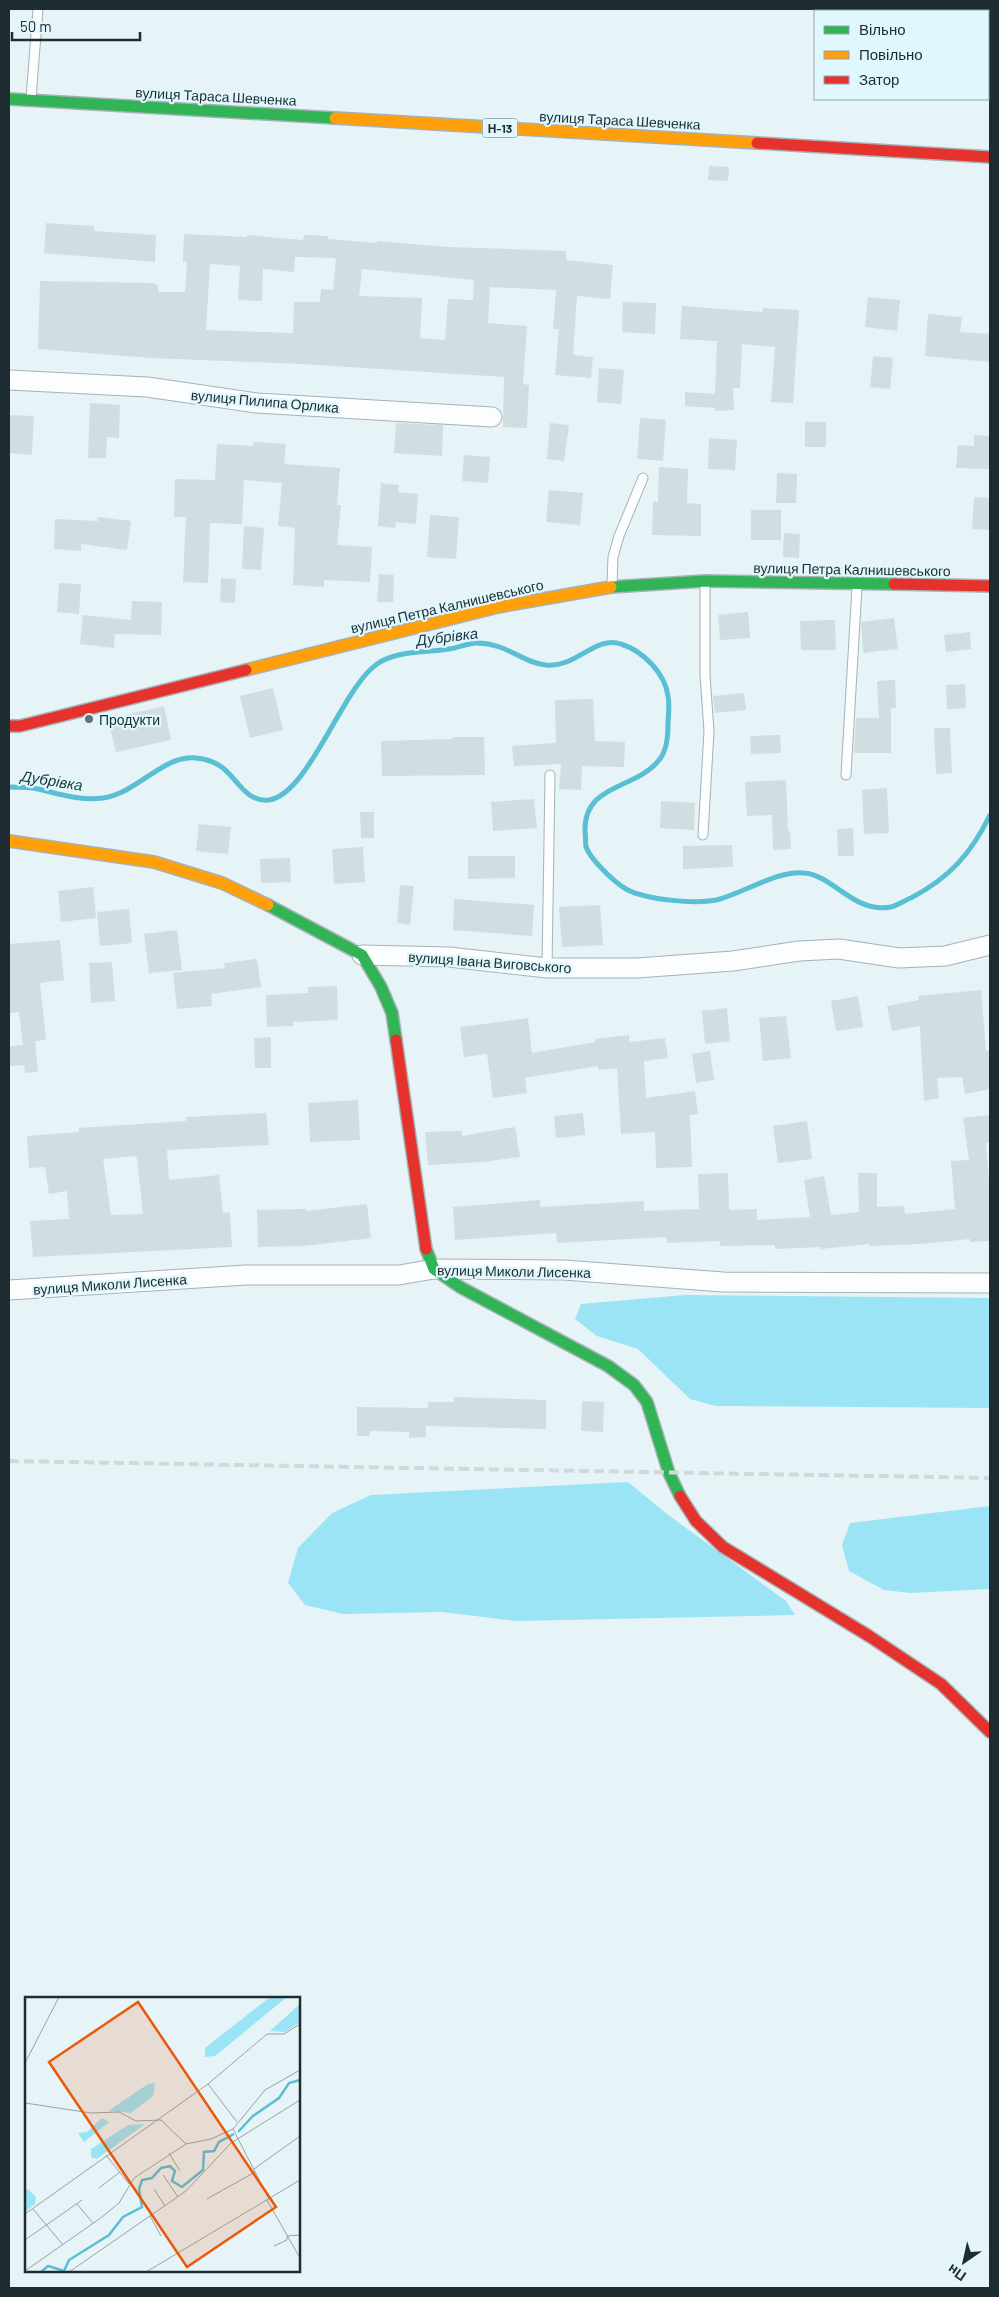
<svg xmlns="http://www.w3.org/2000/svg" width="999" height="2297" font-family="Barlow,sans-serif">
  <style>
    .forest { fill: #9be4f6 }
    .lines { fill: none; stroke-linecap: round; stroke-linejoin: round }
    .stream { stroke: #5abfd5; stroke-width: 5 }
    .building { fill: #d0dde1; fill-rule: evenodd }
    .lane-casing { stroke: #a6b2b6; stroke-width: 11 }
    .street-casing { stroke: #a6b2b6; stroke-width: 21 }
    .fast-casing { stroke: #a6b2b6; stroke-width: 14 }
    .slow-casing { stroke: #a6b2b6; stroke-width: 14 }
    .jam-casing { stroke: #a6b2b6; stroke-width: 14 }
    .lane { stroke: #fbfdfe; stroke-width: 9 }
    .street { stroke: #fbfdfe; stroke-width: 19 }
    .fast { stroke: #30b455; stroke-width: 11 }
    .slow { stroke: #ff9f0a; stroke-width: 11 }
    .jam { stroke: #e5322d; stroke-width: 11 }
    .rail { stroke: #d3d8d9; stroke-width: 4; stroke-dasharray: 10 5; stroke-linecap: butt }
    .poi-dot { fill: #647276; stroke: #e0f7fe; stroke-width: 2 }
    .labels { text-anchor: middle; dominant-baseline: central; stroke-width: 4.5; stroke-linejoin: round; paint-order: stroke }
    .shield { fill: #e0f7fe; stroke: #58696e; stroke-width: 1 }
    .shield-label { font-size: 12px; font-weight: bold; fill: #1d2c30 }
    .street-label { font-size: 14px; fill: #1d2c30; stroke: #e0f7fe }
    .poi-label { font-size: 14px; fill: #1d2c30; stroke: #e0f7fe; text-anchor: start }
    .water-label { font-size: 15px; font-style: italic; fill: #1e343a; stroke: #e0f7fe }
    .inset-river { fill: none; stroke: #5abfd5; stroke-width: 2.5 }
    .inset-road { fill: none; stroke: #96a4a7; stroke-width: 1 }
    .view { fill: #e8590c; fill-opacity: 0.15; stroke: #e8590c; stroke-width: 2.5 }
    .inset-edge { fill: none; stroke: #1d2c30; stroke-width: 2.5 }
  </style>
  <rect width="100%" height="100%" fill="#e7f4f7"/>
  <!-- forest -->
  <g class="forest">
    <path d="M 685,1295 L 990,1298 L 990,1408 L 716,1406 L 690,1399 L 638,1349 L 597,1336 L 575,1319 L 581,1304 Z"/>
    <path d="M 628,1482 L 667,1514 L 786,1601 L 795,1615 L 517,1621 L 442,1612 L 343,1614 L 305,1605 L 288,1583 L 298,1548 L 332,1513 L 371,1495 Z"/>
    <path d="M 990,1506 L 990,1589 L 910,1593 L 884,1590 L 849,1571 L 842,1545 L 850,1523 Z"/>
  </g>
  <g class="lines">
    <!-- stream -->
    <path class="stream" d="M 9,787 C 18,787 29,787 38,789 C 60,794 80,801 103,798 C 138,793 162,755 196,758 C 206,759 214,761 223,768 C 237,779 247,803 269,800 C 309,794 342,688 377,664 C 397,650 426,653 449,649 C 458,648 468,643 477,643 C 507,643 522,663 546,665 C 577,668 595,635 621,644 C 643,651 665,673 668,696 C 670,705 668,716 668,725 C 668,737 666,752 659,760 C 636,790 583,783 585,832 C 586,837 585,842 586,847 C 591,860 614,882 626,889 C 646,900 698,905 720,899 C 745,892 779,870 804,873 C 833,875 854,914 891,907 C 897,906 905,900 911,898 C 949,878 971,854 990,815"/>
  </g>
  <!-- building -->
  <g class="building">
    <path d="M 709,166 L 729,167 L 728,181 L 708,180 Z"/>
    <path d="M 46,223 L 94,226 L 94,231 L 156,235 L 155,262 L 44,253 Z"/>
    <path d="M 184,234 L 247,237 L 247,235 L 303,240 L 304,235 L 328,236 L 328,239 L 377,243 L 377,241 L 447,247 L 566,251 L 566,260 L 613,265 L 610,299 L 577,296 L 573,355 L 593,357 L 591,378 L 555,375 L 559,329 L 553,329 L 556,290 L 490,287 L 488,323 L 527,326 L 523,384 L 529,385 L 527,428 L 503,427 L 504,377 L 303,364 L 152,358 L 38,349 L 40,281 L 153,283 L 158,285 L 158,292 L 185,292 L 187,262 L 183,262 ZM 295,257 L 336,258 L 333,290 L 321,289 L 320,302 L 294,302 L 293,333 L 206,330 L 210,264 L 240,266 L 238,300 L 262,301 L 263,269 L 294,272 ZM 362,269 L 474,280 L 473,300 L 448,299 L 445,340 L 420,338 L 422,298 L 359,296 Z"/>
    <path d="M 868,297 L 900,300 L 897,331 L 865,327 Z"/>
    <path d="M 623,302 L 656,303 L 655,334 L 622,332 Z"/>
    <path d="M 682,306 L 762,312 L 763,308 L 799,310 L 793,403 L 771,402 L 775,347 L 742,344 L 740,388 L 733,388 L 734,410 L 715,411 L 715,408 L 685,406 L 685,392 L 715,394 L 717,341 L 680,339 Z"/>
    <path d="M 928,314 L 962,317 L 960,332 L 990,334 L 990,362 L 925,356 Z"/>
    <path d="M 873,356 L 893,358 L 890,389 L 870,387 Z"/>
    <path d="M 599,368 L 624,370 L 621,404 L 597,402 Z"/>
    <path d="M 90,403 L 120,405 L 119,438 L 107,437 L 106,458 L 88,458 Z"/>
    <path d="M 9,415 L 34,416 L 32,455 L 9,453 Z"/>
    <path d="M 640,418 L 666,420 L 663,461 L 637,459 Z"/>
    <rect x="805" y="422" width="21" height="25"/>
    <path d="M 396,423 L 443,425 L 442,456 L 394,453 Z"/>
    <path d="M 550,423 L 569,425 L 564,461 L 547,459 Z"/>
    <path d="M 974,435 L 990,436 L 990,469 L 956,468 L 958,445 L 974,446 Z"/>
    <path d="M 709,438 L 737,440 L 735,470 L 708,469 Z"/>
    <path d="M 253,442 L 286,444 L 284,464 L 340,468 L 337,505 L 341,505 L 337,545 L 372,547 L 370,582 L 324,580 L 324,587 L 293,585 L 295,528 L 278,526 L 282,483 L 244,480 L 242,524 L 210,523 L 208,583 L 183,582 L 186,517 L 174,517 L 175,479 L 215,480 L 217,444 L 253,446 Z"/>
    <path d="M 464,455 L 490,457 L 488,483 L 462,481 Z"/>
    <path d="M 659,467 L 688,469 L 687,503 L 701,504 L 701,536 L 652,535 L 653,502 L 658,502 Z"/>
    <path d="M 777,473 L 797,474 L 796,503 L 776,503 Z"/>
    <path d="M 381,483 L 399,485 L 398,492 L 418,494 L 416,524 L 396,522 L 395,528 L 378,526 Z"/>
    <path d="M 549,490 L 583,493 L 580,525 L 546,522 Z"/>
    <path d="M 974,497 L 990,498 L 990,530 L 972,529 Z"/>
    <rect x="751" y="510" width="30" height="30"/>
    <path d="M 430,515 L 459,517 L 456,559 L 427,557 Z"/>
    <path d="M 98,517 L 131,521 L 127,550 L 81,544 L 81,551 L 54,549 L 55,519 L 98,521 Z"/>
    <path d="M 244,526 L 264,528 L 261,570 L 242,569 Z"/>
    <path d="M 784,533 L 800,534 L 799,558 L 783,557 Z"/>
    <path d="M 379,574 L 394,575 L 393,602 L 377,602 Z"/>
    <path d="M 221,578 L 236,579 L 235,603 L 220,602 Z"/>
    <path d="M 59,583 L 81,584 L 79,614 L 57,612 Z"/>
    <path d="M 132,601 L 162,602 L 161,635 L 115,634 L 114,648 L 80,644 L 83,615 L 131,620 Z"/>
    <path d="M 748,612 L 750,638 L 720,640 L 718,615 Z"/>
    <path d="M 894,618 L 898,649 L 863,653 L 861,622 Z"/>
    <path d="M 835,620 L 836,650 L 801,650 L 800,621 Z"/>
    <path d="M 970,632 L 971,649 L 946,652 L 944,635 Z"/>
    <path d="M 895,680 L 896,708 L 891,708 L 891,753 L 854,753 L 856,718 L 879,718 L 877,681 Z"/>
    <path d="M 965,684 L 966,708 L 947,709 L 946,685 Z"/>
    <path d="M 273,688 L 283,730 L 250,738 L 240,696 Z"/>
    <path d="M 744,693 L 746,710 L 715,713 L 713,696 Z"/>
    <path d="M 593,699 L 595,741 L 625,742 L 624,767 L 582,766 L 581,790 L 559,789 L 561,764 L 514,766 L 512,746 L 556,743 L 555,700 Z"/>
    <path d="M 164,706 L 171,740 L 116,752 L 108,719 Z"/>
    <path d="M 934,728 L 950,728 L 952,773 L 936,774 Z"/>
    <path d="M 780,735 L 781,753 L 751,754 L 750,736 Z"/>
    <path d="M 452,737 L 484,737 L 485,775 L 382,776 L 381,741 L 452,739 Z"/>
    <path d="M 786,780 L 788,831 L 790,831 L 791,849 L 773,850 L 772,815 L 747,816 L 745,782 Z"/>
    <path d="M 887,788 L 889,833 L 864,834 L 862,790 Z"/>
    <path d="M 534,799 L 537,828 L 493,831 L 491,802 Z"/>
    <path d="M 661,801 L 695,803 L 694,830 L 660,828 Z"/>
    <path d="M 360,812 L 374,812 L 374,838 L 361,838 Z"/>
    <path d="M 199,824 L 231,827 L 228,854 L 196,851 Z"/>
    <path d="M 853,828 L 854,856 L 838,856 L 837,829 Z"/>
    <path d="M 732,845 L 733,867 L 683,869 L 683,846 Z"/>
    <path d="M 363,847 L 365,882 L 334,884 L 332,849 Z"/>
    <path d="M 468,856 L 515,856 L 515,878 L 468,879 Z"/>
    <path d="M 290,858 L 291,882 L 261,883 L 260,859 Z"/>
    <path d="M 400,885 L 414,886 L 410,925 L 397,923 Z"/>
    <path d="M 93,887 L 96,918 L 61,922 L 58,891 Z"/>
    <path d="M 454,899 L 534,905 L 532,936 L 453,930 Z"/>
    <path d="M 600,905 L 603,945 L 562,947 L 559,907 Z"/>
    <path d="M 129,909 L 132,943 L 100,946 L 97,912 Z"/>
    <path d="M 177,930 L 182,970 L 149,973 L 144,934 Z"/>
    <path d="M 60,940 L 64,980 L 40,983 L 46,1040 L 35,1041 L 38,1072 L 25,1073 L 24,1065 L 9,1066 L 9,1046 L 23,1045 L 19,1012 L 9,1013 L 9,944 Z"/>
    <path d="M 257,959 L 261,987 L 211,994 L 212,1006 L 177,1009 L 173,973 L 225,968 L 224,963 Z"/>
    <path d="M 112,962 L 115,1001 L 91,1003 L 89,963 Z"/>
    <path d="M 337,986 L 338,1020 L 293,1022 L 293,1026 L 267,1027 L 266,995 L 308,993 L 308,987 Z"/>
    <path d="M 981,990 L 986,1051 L 990,1050 L 990,1089 L 965,1094 L 962,1077 L 937,1078 L 939,1098 L 924,1101 L 920,1026 L 892,1031 L 887,1006 L 919,1000 L 918,996 Z"/>
    <path d="M 858,996 L 863,1027 L 836,1031 L 831,1001 Z"/>
    <path d="M 727,1008 L 730,1041 L 705,1044 L 702,1011 Z"/>
    <path d="M 786,1016 L 791,1058 L 763,1061 L 759,1018 Z"/>
    <path d="M 528,1018 L 532,1053 L 595,1042 L 595,1039 L 629,1035 L 629,1042 L 665,1038 L 668,1058 L 644,1061 L 646,1098 L 695,1091 L 698,1114 L 690,1115 L 692,1167 L 656,1168 L 655,1132 L 621,1134 L 617,1068 L 598,1070 L 598,1066 L 525,1078 L 527,1093 L 493,1098 L 487,1054 L 464,1057 L 460,1027 Z"/>
    <path d="M 271,1037 L 271,1068 L 255,1068 L 254,1038 Z"/>
    <path d="M 710,1051 L 714,1080 L 696,1083 L 692,1054 Z"/>
    <path d="M 358,1100 L 360,1140 L 310,1142 L 308,1103 Z"/>
    <path d="M 266,1113 L 269,1145 L 167,1150 L 169,1180 L 219,1175 L 223,1213 L 230,1212 L 232,1247 L 33,1257 L 30,1221 L 69,1219 L 67,1191 L 49,1194 L 45,1167 L 29,1168 L 27,1136 L 79,1132 L 79,1128 L 186,1121 L 186,1117 ZM 134,1156 L 137,1158 L 143,1214 L 111,1215 L 103,1159 Z"/>
    <path d="M 583,1113 L 585,1135 L 556,1138 L 554,1116 Z"/>
    <path d="M 990,1115 L 990,1143 L 986,1143 L 990,1194 L 990,1241 L 970,1242 L 970,1239 L 920,1244 L 870,1246 L 869,1244 L 821,1249 L 821,1247 L 775,1249 L 775,1245 L 720,1246 L 720,1241 L 667,1243 L 666,1237 L 557,1243 L 556,1233 L 455,1240 L 453,1207 L 540,1200 L 540,1207 L 644,1201 L 644,1211 L 699,1209 L 698,1174 L 728,1173 L 729,1210 L 757,1209 L 757,1220 L 810,1217 L 804,1180 L 824,1176 L 831,1215 L 859,1212 L 858,1173 L 877,1173 L 877,1207 L 904,1206 L 905,1214 L 955,1209 L 951,1161 L 969,1160 L 963,1118 Z"/>
    <path d="M 807,1121 L 812,1159 L 778,1163 L 773,1126 Z"/>
    <path d="M 515,1127 L 520,1157 L 483,1162 L 428,1165 L 425,1132 L 462,1131 L 462,1136 Z"/>
    <path d="M 367,1204 L 371,1238 L 304,1246 L 258,1247 L 257,1210 L 306,1209 L 306,1211 Z"/>
    <path d="M 454,1397 L 546,1400 L 546,1429 L 426,1426 L 426,1437 L 409,1438 L 409,1432 L 370,1431 L 370,1436 L 357,1436 L 357,1407 L 428,1408 L 428,1402 L 454,1402 Z"/>
    <path d="M 582,1401 L 604,1402 L 603,1432 L 581,1431 Z"/>
  </g>
  <g class="lines">
    <!-- lane casing -->
    <g class="lane-casing">
      <g id="lane">
        <path d="M 31,98 L 38,9"/>
        <path d="M 612,584 L 613,557 L 619,536 L 643,478"/>
        <path d="M 846,775 L 857,587"/>
        <path d="M 703,835 L 709,731 L 705,675 L 705,583"/>
        <path d="M 547,968 L 550,775"/>
      </g>
    </g>
    <!-- street casing -->
    <g class="street-casing">
      <g id="street">
        <path d="M 9,380 L 147,387 L 257,403 L 492,417"/>
        <path d="M 362,955 L 449,957 L 547,968 L 637,968 L 733,961 L 799,951 L 839,949 L 899,958 L 945,956 L 990,945"/>
        <path d="M 9,1290 L 246,1275 L 399,1275 L 434,1269 L 564,1270 L 723,1282 L 990,1283"/>
      </g>
    </g>
    <!-- fast casing -->
    <g class="fast-casing">
      <g id="fast">
        <path d="M 9,99 L 335,118"/>
        <path d="M 611,587 L 705,581 L 894,584"/>
        <path d="M 268,905 L 362,955 L 381,987 L 392,1013 L 396,1040"/>
        <path d="M 426,1249 L 434,1269 L 460,1287 L 608,1366 L 634,1385 L 647,1402 L 669,1473 L 680,1496"/>
      </g>
    </g>
    <!-- slow casing -->
    <g class="slow-casing">
      <g id="slow">
        <path d="M 335,118 L 757,143"/>
        <path d="M 246,670 L 498,607 L 611,587"/>
        <path d="M 9,841 L 154,862 L 222,883 L 268,905"/>
      </g>
    </g>
    <!-- jam casing -->
    <g class="jam-casing">
      <g id="jam">
        <path d="M 757,143 L 990,157"/>
        <path d="M 894,584 L 990,586"/>
        <path d="M 9,726 L 20,726 L 246,670"/>
        <path d="M 396,1040 L 426,1249"/>
        <path d="M 680,1496 L 696,1521 L 723,1547 L 869,1636 L 941,1684 L 990,1732"/>
      </g>
    </g>
    <!-- lane -->
    <use href="#lane" class="lane"/>
    <!-- street -->
    <use href="#street" class="street"/>
    <!-- fast -->
    <use href="#fast" class="fast"/>
    <!-- slow -->
    <use href="#slow" class="slow"/>
    <!-- jam -->
    <use href="#jam" class="jam"/>
    <!-- rail -->
    <path class="rail" d="M 9,1461 L 990,1478"/>
  </g>
  <!-- markers -->
  <circle class="poi-dot" cx="89" cy="719" r="5"/>
  <g class="labels">
    <!-- shield labels -->
    <rect class="shield" x="482.5" y="118.5" width="35" height="19" rx="4"/>
    <g class="shield-label">
      <text x="500" y="128">Н-13</text>
    </g>
    <!-- street labels -->
    <g class="street-label">
      <text transform="translate(216 96) rotate(3)">вулиця Тараса Шевченка</text>
      <text transform="translate(620 120) rotate(3)">вулиця Тараса Шевченка</text>
      <text transform="translate(265 401) rotate(5)">вулиця Пилипа Орлика</text>
      <text transform="translate(852 569) rotate(1)">вулиця Петра Калнишевського</text>
      <text transform="translate(447 606) rotate(-13)">вулиця Петра Калнишевського</text>
      <text transform="translate(490 962) rotate(4)">вулиця Івана Виговського</text>
      <text transform="translate(514 1271) rotate(1)">вулиця Миколи Лисенка</text>
      <text transform="translate(110 1284) rotate(-4)">вулиця Миколи Лисенка</text>
    </g>
    <!-- poi labels -->
    <g class="poi-label">
      <text x="99" y="719">Продукти</text>
    </g>
    <!-- water labels -->
    <g class="water-label">
      <text transform="translate(447 636) rotate(-7)">Дубрівка</text>
      <text transform="translate(52 780) rotate(9)">Дубрівка</text>
    </g>
  </g>
  <!-- overview -->
  <g transform="translate(25 1997)">
    <rect width="275" height="275" fill="#e7f4f7"/>
    <path d="M 245,0 L 262,0 L 190,59 L 180,60 L 180,51 ZM 275,7 L 275,25 L 260,35 L 245,34 ZM 130,86 L 128,99 L 106,116 L 83,114 L 123,87 ZM 77,121 L 84,125 L 59,145 L 53,136 L 62,135 ZM 120,127 L 72,162 L 66,160 L 66,152 L 103,128 ZM 3,192 L 11,200 L 10,207 L 0,215 L 0,193 Z" fill="#9be4f6"/>
    <path class="inset-river" d="M 213,135 L 228,119 L 254,101 L 264,86 L 275,83M 16,275 L 23,269 L 39,274 L 44,263 L 84,238 L 98,220 L 117,210 L 114,192 L 117,183 L 127,181 L 136,171 L 145,169 L 150,174 L 147,184 L 157,190 L 178,173 L 179,155 L 189,154 L 194,145 L 209,137"/>
    <path class="inset-road" d="M 0,66 L 34,0M 183,87 L 242,37 L 259,37 L 275,27M 0,106 L 66,116 L 94,115 L 111,124 L 136,123 L 161,147 L 186,142 L 208,132 L 244,202M 208,132 L 240,93 L 275,73M 144,156 L 155,174M 81,158 L 104,187M 229,172 L 275,139M 138,178 L 153,200M 74,191 L 95,175M 129,192 L 140,209M 182,202 L 230,175M 242,203 L 275,261M 52,207 L 68,226M 8,212 L 38,248M 0,217 L 183,87 L 212,125M 125,219 L 136,239M 0,243 L 57,203M 249,249 L 262,243 L 262,239 L 275,238M 0,274 L 77,220 L 94,206 L 109,181 L 161,147M 44,275 L 161,194 L 206,146 L 275,103M 121,275 L 275,183"/>
    <path class="view" d="M 113,5 L 251,210 L 162,270 L 24,65 Z"/>
    <rect width="275" height="275" class="inset-edge"/>
  </g>
  <!-- border -->
  <rect width="999" height="2297" fill="none" stroke="#1d2c30" stroke-width="20"/>
  <!-- legend -->
  <rect x="814" y="10" width="175" height="90" fill="#e0f7fe" stroke="#92a6ac"/>
  <rect x="824" y="26" width="25" height="8" fill="#30b455" stroke="#92a6ac"/>
  <text x="859" y="35" font-size="15" fill="#1d2c30">Вільно</text>
  <rect x="824" y="51" width="25" height="8" fill="#ff9f0a" stroke="#92a6ac"/>
  <text x="859" y="60" font-size="15" fill="#1d2c30">Повільно</text>
  <rect x="824" y="76" width="25" height="8" fill="#e5322d" stroke="#92a6ac"/>
  <text x="859" y="85" font-size="15" fill="#1d2c30">Затор</text>
  <!-- north arrow -->
  <g transform="translate(964 2262) rotate(214)" stroke="#e0f7fe" stroke-width="4" paint-order="stroke">
  <path d="M0-4L9 19L0 12L-9 19Z" fill="#1d2c30"/>
  <text y="-8" font-size="14" font-weight="bold" text-anchor="middle" fill="#1d2c30">Пн</text>
  </g>
  <!-- scale -->
  <path d="M12 32v8h128v-8" fill="none" stroke="#1d2c30" stroke-width="2.5"/>
  <text x="20" y="32" font-size="15" fill="#1d2c30" stroke="#e0f7fe" stroke-width="4" paint-order="stroke">50 m</text>
</svg>
